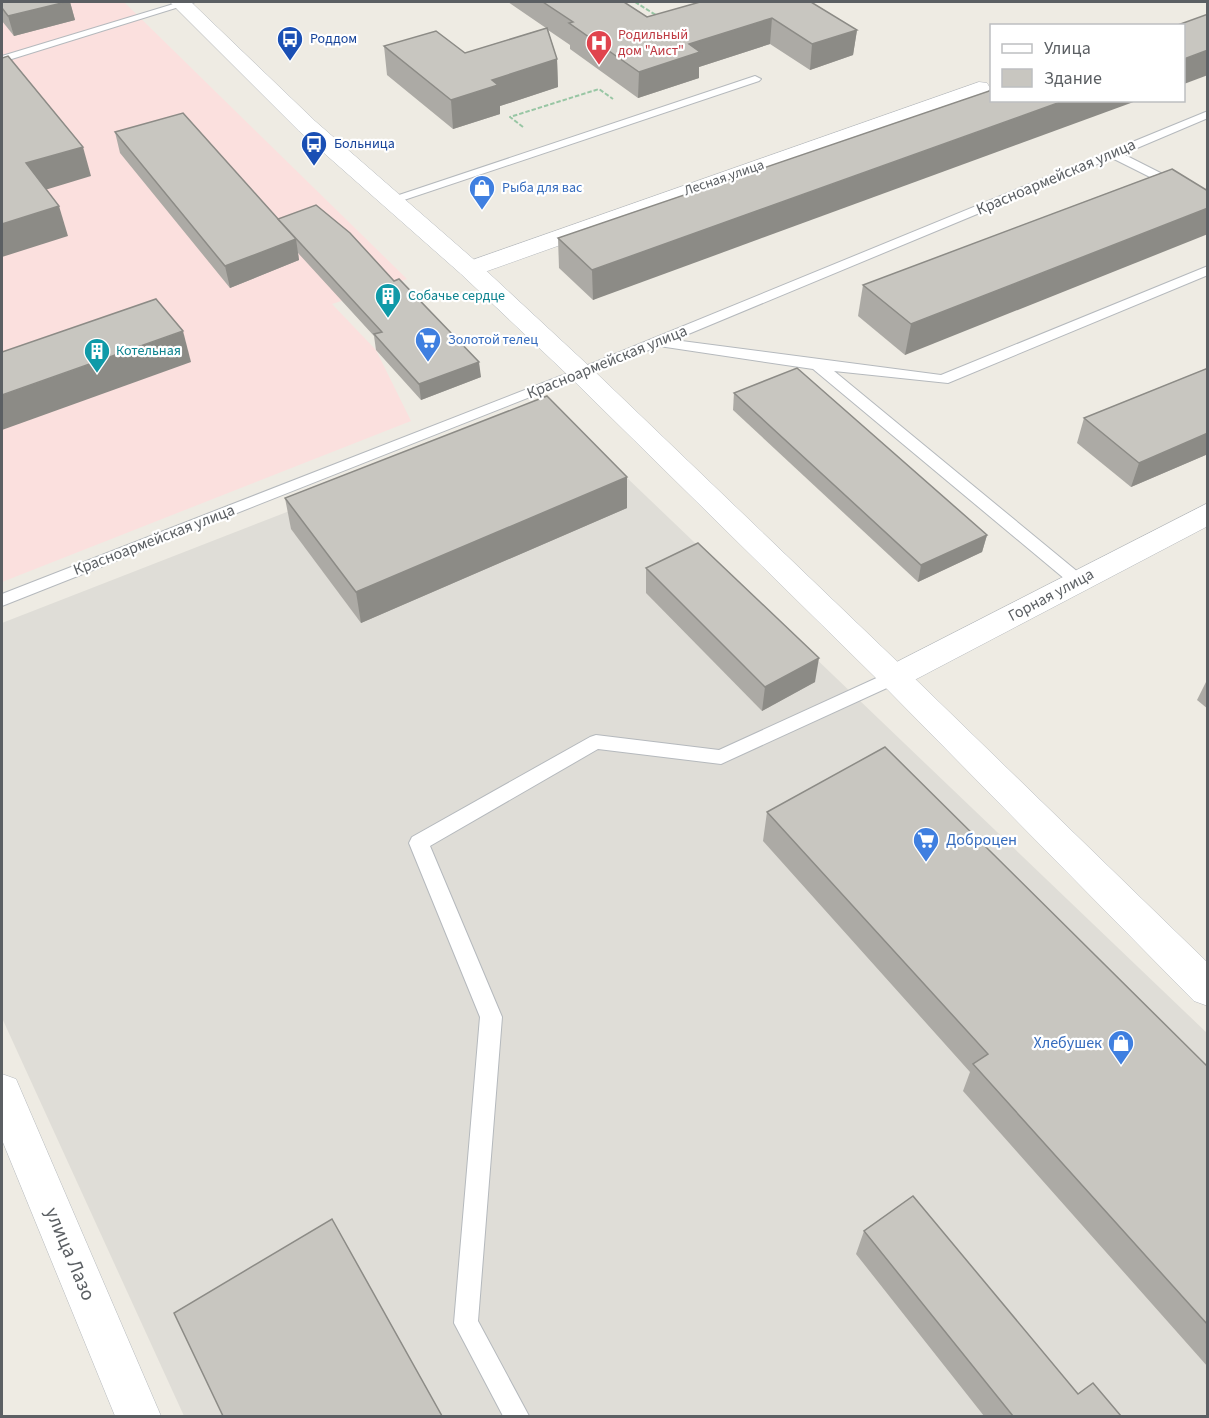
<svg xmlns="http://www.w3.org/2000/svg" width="1209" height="1418" font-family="'Source Sans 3',sans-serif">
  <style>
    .industrial { fill: #dfddd7 }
    .medical { fill: #fbe0de }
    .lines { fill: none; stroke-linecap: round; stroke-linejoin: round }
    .service-casing { stroke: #b5b9bd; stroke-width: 2 }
    .minor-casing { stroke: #b5b9bd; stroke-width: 1 }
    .tertiary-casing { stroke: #b5b9bd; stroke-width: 1 }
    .path { stroke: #98c6a4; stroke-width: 2; stroke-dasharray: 4.5 2; stroke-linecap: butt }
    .service { fill: #fff; fill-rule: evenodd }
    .minor { fill: #fff; fill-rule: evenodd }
    .tertiary { fill: #fff; fill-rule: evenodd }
    .wall { fill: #acaaa5 }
    .shaded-wall { fill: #8c8b86 }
    .building { fill: #c8c6c0; stroke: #8c8b86; stroke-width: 1.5 }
    .labels { text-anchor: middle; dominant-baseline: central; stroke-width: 4.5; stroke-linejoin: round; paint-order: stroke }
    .far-health-label { font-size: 14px; fill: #be3a42; stroke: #fff; text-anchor: start }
    .far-transit-label { font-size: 14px; fill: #164399; stroke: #fff; text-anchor: start }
    .far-street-label { font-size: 14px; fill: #5b5f63; stroke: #fff }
    .far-shop-label { font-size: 14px; fill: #366cbe; stroke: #fff; text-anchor: start }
    .far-culture-label { font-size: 14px; fill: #0d838f; stroke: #fff; text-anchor: start }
    .street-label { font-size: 16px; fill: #5b5f63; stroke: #fff }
    .shop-label { font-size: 16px; fill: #366cbe; stroke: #fff; text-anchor: start }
    .near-street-label { font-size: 20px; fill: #5b5f63; stroke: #fff }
  </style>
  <rect width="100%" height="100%" fill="#eeebe3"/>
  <!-- industrial -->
  <path class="industrial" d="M 554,408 L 1207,1033 L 1207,1416 L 184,1416 L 2,1018 L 2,623 Z"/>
  <!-- medical -->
  <path class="medical" d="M 2,2 L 124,2 L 407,279 L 332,304 L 376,350 L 411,421 L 2,582 Z"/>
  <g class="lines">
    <!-- service casing -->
    <g class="service-casing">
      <g id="service">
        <path d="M 180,2 L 195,2 L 2,62 L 2,56 Z"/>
        <path d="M 755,76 L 761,79 L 759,81 L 395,203 L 385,203 L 384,200 Z"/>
        <path d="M 1208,111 L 1208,118 L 1123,154 L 1208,197 L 1208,206 L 1112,158 L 674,340 L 941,375 L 1208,266 L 1208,275 L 948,383 L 834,371 L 1084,577 L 1086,581 L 1084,585 L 1072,585 L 813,369 L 659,346 L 2,606 L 2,594 L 576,370 Z"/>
        <path d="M 894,670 L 900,672 L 903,677 L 900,682 L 721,764 L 598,749 L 430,846 L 502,1017 L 478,1321 L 529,1416 L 503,1416 L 454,1323 L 480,1017 L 409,843 L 412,837 L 590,737 L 596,735 L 719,750 Z"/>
      </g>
    </g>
    <!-- minor casing -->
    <g class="minor-casing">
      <g id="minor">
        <path d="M 979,82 L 987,83 L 990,88 L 987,93 L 479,274 L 470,276 L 461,274 L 458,269 L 461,264 Z"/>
        <path d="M 1208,503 L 1208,526 L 905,685 L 894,689 L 883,685 L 878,677 L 883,669 Z"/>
        <path d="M 2,1074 L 16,1079 L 161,1416 L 115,1416 L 2,1140 Z"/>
      </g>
    </g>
    <!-- tertiary casing -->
    <g class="tertiary-casing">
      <path id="tertiary" d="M 170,2 L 191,2 L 315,121 L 479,264 L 590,367 L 905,669 L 1208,963 L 1208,1006 L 1194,1001 L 883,685 L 572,379 L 461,274 L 299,131 Z"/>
    </g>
    <!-- path -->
    <g class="path">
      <path d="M 635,2 L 659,17"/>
      <path d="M 523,127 L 510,117 L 599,89 L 613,99"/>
    </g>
    <!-- service -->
    <use href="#service" class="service"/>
    <!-- minor -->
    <use href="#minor" class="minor"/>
    <!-- tertiary -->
    <use href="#tertiary" class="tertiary"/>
  </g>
  <!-- wall -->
  <g class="wall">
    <path d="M 2,2 L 70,2 L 75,20 L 14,36 L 2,21 Z"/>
    <path d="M 508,2 L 624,2 L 647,17 L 700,2 L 857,30 L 853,55 L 810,70 L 770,44 L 699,67 L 699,78 L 638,98 L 570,49 L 570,45 L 548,30 L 557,59 L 558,87 L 500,106 L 500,114 L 453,129 L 387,75 L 384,46 L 465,53 L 546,28 Z"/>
    <path d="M 992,90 L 593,300 L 559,268 L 558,238 Z"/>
    <path d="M 115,132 L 279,220 L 481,377 L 421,400 L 376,350 L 374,336 L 298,253 L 299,260 L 230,288 L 120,153 Z"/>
    <path d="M 1172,169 L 905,355 L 858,316 L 863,285 Z"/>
    <path d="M 1208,368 L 1208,454 L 1131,487 L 1077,443 L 1084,418 Z"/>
    <path d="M 734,393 L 987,535 L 982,552 L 918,582 L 733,410 Z"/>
    <path d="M 285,498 L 627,508 L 361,623 L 291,529 Z"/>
    <path d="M 646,568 L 815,682 L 762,711 L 646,593 Z"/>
    <path d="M 1208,678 L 1208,709 L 1197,700 Z"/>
    <path d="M 767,812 L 1208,1067 L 1208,1367 L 963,1091 L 970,1072 L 763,841 Z"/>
    <path d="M 864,1231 L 1078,1394 L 1121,1416 L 984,1416 L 856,1254 Z"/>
  </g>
  <!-- shaded-wall -->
  <g class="shaded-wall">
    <path d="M 66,2 L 70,2 L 75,20 L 14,36 L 8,16 Z"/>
    <path d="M 772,18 L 770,44 L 699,67 L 699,78 L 638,98 L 639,72 L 689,44 Z"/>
    <path d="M 857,30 L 853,55 L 810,70 L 812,44 Z"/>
    <path d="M 1208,50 L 1208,75 L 1184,84 L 1184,59 Z"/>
    <path d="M 557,59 L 558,87 L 500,106 L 500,114 L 453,129 L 451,100 L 492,80 Z"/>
    <path d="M 1066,100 L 1139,100 L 593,300 L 592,270 Z"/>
    <path d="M 83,147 L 91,176 L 35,193 L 26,163 Z"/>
    <path d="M 59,206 L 68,236 L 2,257 L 2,224 Z"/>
    <path d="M 1208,208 L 1208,234 L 905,355 L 911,324 Z"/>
    <path d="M 296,239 L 299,260 L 230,288 L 225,266 Z"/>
    <path d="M 183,331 L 191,362 L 2,430 L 2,395 Z"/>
    <path d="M 479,362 L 481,377 L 421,400 L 419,384 Z"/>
    <path d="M 1208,433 L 1208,454 L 1131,487 L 1139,463 Z"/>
    <path d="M 627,477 L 627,508 L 361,623 L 356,592 Z"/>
    <path d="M 987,535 L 982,552 L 918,582 L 921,565 Z"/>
    <path d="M 819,658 L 815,682 L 762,711 L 765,687 Z"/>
  </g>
  <!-- building -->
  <g class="building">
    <path d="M 2,2 L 66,2 L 8,16 L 2,8 Z"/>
    <path d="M 543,2 L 624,2 L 647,17 L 700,2 L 811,2 L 857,30 L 812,44 L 772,18 L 689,44 L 700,52 L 639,72 L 569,23 L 573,22 Z"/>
    <path d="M 1208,14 L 1208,50 L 1184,59 L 1184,26 L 1175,26 Z"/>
    <path d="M 547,28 L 557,59 L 492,80 L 498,85 L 451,100 L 384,46 L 436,31 L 465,53 Z"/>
    <path d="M 8,56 L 83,147 L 26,163 L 59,206 L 2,224 L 2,58 Z"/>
    <path d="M 992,90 L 992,100 L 1066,100 L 592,270 L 558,238 Z"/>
    <path d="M 183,113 L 296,239 L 225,266 L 115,132 Z"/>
    <path d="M 1172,169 L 1208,191 L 1208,208 L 911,324 L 863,285 Z"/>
    <path d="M 316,205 L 350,233 L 394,281 L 399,279 L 479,362 L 419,384 L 374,334 L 382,332 L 278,219 Z"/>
    <path d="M 156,299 L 183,331 L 2,395 L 2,352 Z"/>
    <path d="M 797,368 L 987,535 L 921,565 L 734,393 Z"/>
    <path d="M 1208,368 L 1208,433 L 1139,463 L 1084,418 Z"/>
    <path d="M 547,396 L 627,477 L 356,592 L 285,498 Z"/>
    <path d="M 698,543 L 819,658 L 765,687 L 646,568 Z"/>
    <path d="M 885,747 L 1208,1067 L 1208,1325 L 973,1064 L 988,1054 L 767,812 Z"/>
    <path d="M 913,1196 L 1078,1394 L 1093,1383 L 1121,1416 L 1013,1416 L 864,1231 Z"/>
    <path d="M 332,1219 L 442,1416 L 223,1416 L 174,1313 Z"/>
  </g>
  <!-- icons -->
  <defs>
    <g id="bus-pin" transform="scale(1.35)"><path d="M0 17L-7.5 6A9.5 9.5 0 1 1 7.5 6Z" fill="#1a4fb4" stroke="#fff"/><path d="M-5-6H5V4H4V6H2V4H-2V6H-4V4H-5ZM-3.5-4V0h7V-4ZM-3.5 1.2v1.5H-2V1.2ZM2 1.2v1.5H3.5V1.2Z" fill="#fff"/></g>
    <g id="hospital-pin" transform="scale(1.35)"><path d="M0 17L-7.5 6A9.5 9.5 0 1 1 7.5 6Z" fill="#e0444e" stroke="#fff"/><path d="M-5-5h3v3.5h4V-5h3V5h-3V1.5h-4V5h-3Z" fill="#fff"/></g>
    <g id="shop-pin" transform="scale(1.35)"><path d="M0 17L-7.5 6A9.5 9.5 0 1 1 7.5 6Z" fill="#3f7fe0" stroke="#fff"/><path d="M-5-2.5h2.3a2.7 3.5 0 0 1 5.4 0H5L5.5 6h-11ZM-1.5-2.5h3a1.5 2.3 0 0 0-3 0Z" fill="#fff"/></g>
    <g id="building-pin" transform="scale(1.35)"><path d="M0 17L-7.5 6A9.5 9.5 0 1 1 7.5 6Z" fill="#0f9aa8" stroke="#fff"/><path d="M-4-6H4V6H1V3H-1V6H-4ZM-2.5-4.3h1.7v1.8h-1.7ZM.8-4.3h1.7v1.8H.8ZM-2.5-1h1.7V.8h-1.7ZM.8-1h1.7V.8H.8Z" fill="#fff"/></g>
    <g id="supermarket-pin" transform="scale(1.35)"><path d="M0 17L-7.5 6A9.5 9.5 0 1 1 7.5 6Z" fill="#3f7fe0" stroke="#fff"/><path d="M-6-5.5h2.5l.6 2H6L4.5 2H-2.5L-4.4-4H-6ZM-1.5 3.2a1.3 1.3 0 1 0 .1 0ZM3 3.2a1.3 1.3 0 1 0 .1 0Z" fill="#fff"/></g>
  </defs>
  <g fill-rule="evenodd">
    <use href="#bus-pin" x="290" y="39"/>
    <use href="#hospital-pin" x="599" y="43"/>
    <use href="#bus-pin" x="314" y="144"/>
    <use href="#shop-pin" x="482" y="188"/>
    <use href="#building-pin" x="388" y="296"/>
    <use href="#supermarket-pin" x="428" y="340"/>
    <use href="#building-pin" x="97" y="351"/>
    <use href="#supermarket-pin" x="926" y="840"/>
    <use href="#shop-pin" x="1121" y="1043"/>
  </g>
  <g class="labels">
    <!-- far-health labels -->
    <g class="far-health-label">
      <text x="618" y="35">Родильный<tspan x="618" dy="16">дом "Аист"</tspan></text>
    </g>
    <!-- far-transit labels -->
    <g class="far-transit-label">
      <text x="310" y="39">Роддом</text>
      <text x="334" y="144">Больница</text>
    </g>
    <!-- far-street labels -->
    <g class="far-street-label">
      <text transform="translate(724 178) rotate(-19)">Лесная улица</text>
    </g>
    <!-- far-shop labels -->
    <g class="far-shop-label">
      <text x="502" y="188">Рыба для вас</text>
      <text x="448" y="340">Золотой телец</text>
    </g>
    <!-- far-culture labels -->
    <g class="far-culture-label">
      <text x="408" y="296">Собачье сердце</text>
      <text x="116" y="351">Котельная</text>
    </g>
    <!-- street labels -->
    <g class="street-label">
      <text transform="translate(1056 177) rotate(-23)">Красноармейская улица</text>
      <text transform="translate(607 362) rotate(-22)">Красноармейская улица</text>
      <text transform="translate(154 540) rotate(-21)">Красноармейская улица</text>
      <text transform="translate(1051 595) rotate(-28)">Горная улица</text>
    </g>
    <!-- shop labels -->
    <g class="shop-label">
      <text x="946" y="840">Доброцен</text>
      <text x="1102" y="1043" text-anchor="end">Хлебушек</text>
    </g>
    <!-- near-street labels -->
    <g class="near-street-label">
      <text transform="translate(70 1254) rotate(67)">улица Лазо</text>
    </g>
  </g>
  <!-- border -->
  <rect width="1209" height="1418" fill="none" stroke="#5b5f63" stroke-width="6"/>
  <!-- legend -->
  <rect x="990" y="24" width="195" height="78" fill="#ffffff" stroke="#bdbfc1" stroke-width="1.5"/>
  <rect x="1002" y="44" width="30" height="9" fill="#ffffff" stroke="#bdbfc1" stroke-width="1.5"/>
  <text x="1044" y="54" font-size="18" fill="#5b5f63">Улица</text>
  <rect x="1002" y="69" width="30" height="18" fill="#c8c6c0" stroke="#bdbfc1" stroke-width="1.5"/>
  <text x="1044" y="84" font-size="18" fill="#5b5f63">Здание</text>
</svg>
